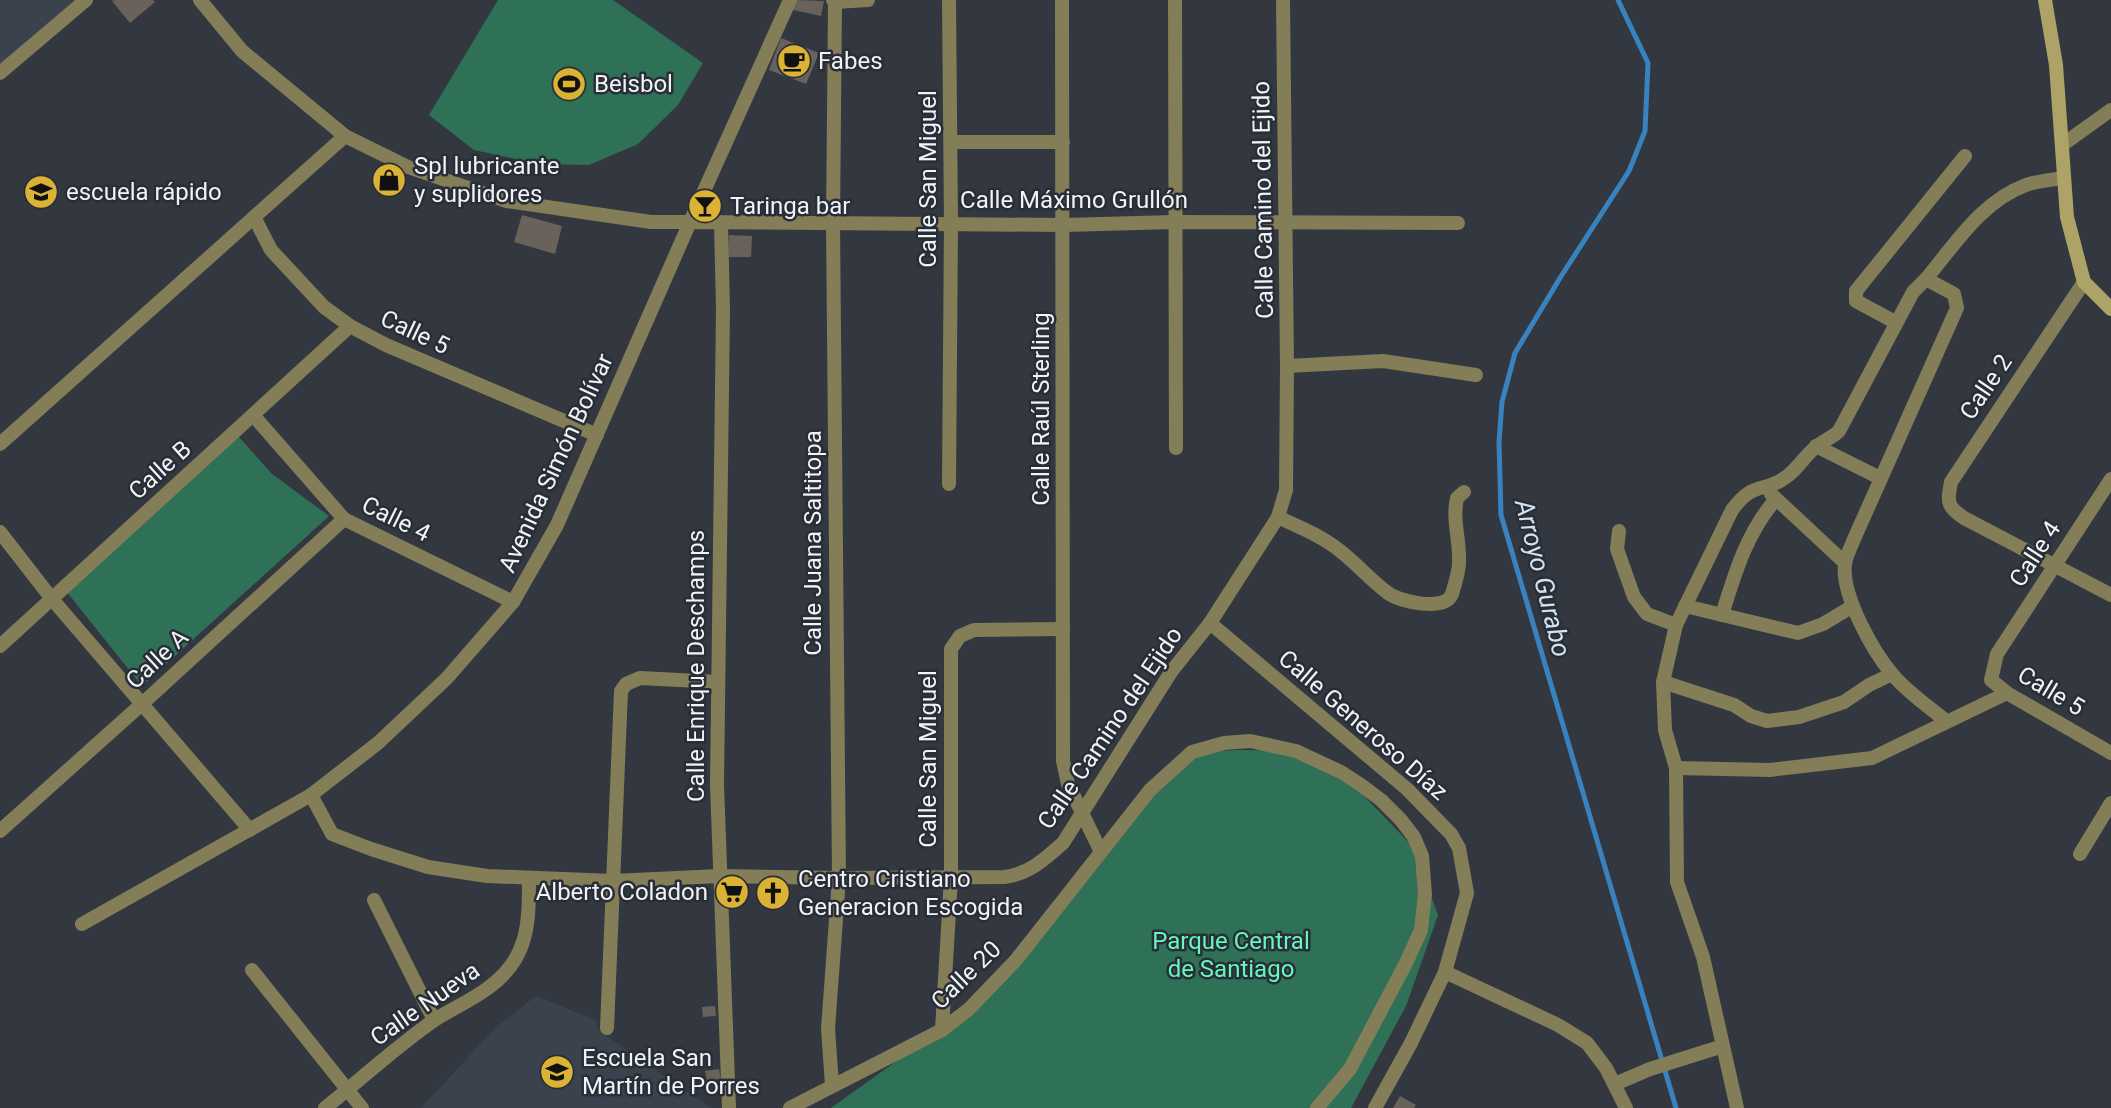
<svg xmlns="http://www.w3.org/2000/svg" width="2111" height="1108" font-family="Roboto,sans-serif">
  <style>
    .built { fill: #3a424e }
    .green { fill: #2f7157 }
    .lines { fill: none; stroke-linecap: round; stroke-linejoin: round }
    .stream { stroke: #3782bf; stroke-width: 5 }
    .building { fill: #69625a }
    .minor { stroke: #837d58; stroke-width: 14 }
    .tertiary { stroke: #837d58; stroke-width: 14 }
    .secondary { stroke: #ada367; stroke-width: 14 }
    .labels { text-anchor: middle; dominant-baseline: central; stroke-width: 5; stroke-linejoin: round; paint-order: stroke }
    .poi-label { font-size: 24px; fill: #f0f3f8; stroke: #292e36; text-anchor: start }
    .street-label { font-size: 24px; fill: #f0f3f8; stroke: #292e36 }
    .park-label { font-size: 24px; fill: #66f7be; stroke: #292e36 }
    .water-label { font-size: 26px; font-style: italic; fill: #d0e2f3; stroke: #292e36 }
  </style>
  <rect width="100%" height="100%" fill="#333840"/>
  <!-- built -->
  <g class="built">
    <path d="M 0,0 L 86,0 L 0,73 Z"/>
    <path d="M 536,996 L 597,1021 L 598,1030 L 711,1108 L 421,1108 L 497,1026 Z"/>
  </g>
  <!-- green -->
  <g class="green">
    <path d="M 498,0 L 613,0 L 703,63 L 678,105 L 638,144 L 589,165 L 539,164 L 474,150 L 429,115 Z"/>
    <path d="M 238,436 L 272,474 L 329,516 L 142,686 L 66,591 Z"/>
    <path d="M 1240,750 L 1296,751 L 1341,772 L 1422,856 L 1424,877 L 1438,915 L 1406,1006 L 1351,1108 L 831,1108 L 969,1009 L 1101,852 L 1192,752 Z"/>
  </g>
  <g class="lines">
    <!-- stream -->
    <path class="stream" d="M 1618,0 L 1648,63 L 1645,131 L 1629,171 L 1560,278 L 1515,353 L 1502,402 L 1499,442 L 1501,515 L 1676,1108"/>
  </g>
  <!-- building -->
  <g class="building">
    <path d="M 114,0 L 153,0 L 155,2 L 130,23 L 112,1 Z"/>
    <path d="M 795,0 L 824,1 L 821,16 L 793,10 Z"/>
    <path d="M 781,38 L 819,53 L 806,84 L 769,70 Z"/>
    <path d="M 522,215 L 562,226 L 555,254 L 514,242 Z"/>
    <path d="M 729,235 L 752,236 L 751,257 L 728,257 Z"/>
    <path d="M 785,884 L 786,902 L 761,903 L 760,885 Z"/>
    <path d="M 726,886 L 739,886 L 739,899 L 725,898 Z"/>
    <path d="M 715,1006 L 716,1016 L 703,1017 L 702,1007 Z"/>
    <path d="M 719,1069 L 721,1079 L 707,1081 L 705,1071 Z"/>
    <path d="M 1400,1096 L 1416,1105 L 1414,1108 L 1393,1108 Z"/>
  </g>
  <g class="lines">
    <!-- minor -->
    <g class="minor">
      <path d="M 1062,0 L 1063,761 L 1068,784 L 1101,852"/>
      <path d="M 1175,0 L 1176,448"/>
      <path d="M 835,2 L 868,0"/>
      <path d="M 0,73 L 86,0"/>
      <path d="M 951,142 L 1063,142"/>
      <path d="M 2062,145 L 2111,110"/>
      <path d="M 254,217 L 271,250 L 324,307 L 350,326 L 386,345 L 597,435"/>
      <path d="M 721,223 L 723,309 L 717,785 L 729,1108"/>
      <path d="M 1926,279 C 1955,244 1982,201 2026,185 C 2037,181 2051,180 2064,178"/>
      <path d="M 2084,282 L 1951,482 C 1947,503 1947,506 1964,518 L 2111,595"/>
      <path d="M 1895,322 L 1856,301 L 1856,291 L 1965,156"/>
      <path d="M 1287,366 L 1383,361 L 1476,375"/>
      <path d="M 254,416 L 344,519 L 513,602"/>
      <path d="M 0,444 L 345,136"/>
      <path d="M 1816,446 L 1880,478"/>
      <path d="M 2111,479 L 1997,654 L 1991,680 L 2007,693 L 2111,753"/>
      <path d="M 949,484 L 951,223 L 949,0"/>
      <path d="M 1771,494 L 1845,563"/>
      <path d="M 1278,517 C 1294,525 1311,531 1326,541 C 1350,555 1366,577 1388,593 C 1400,602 1445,612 1452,594 C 1455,584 1459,572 1459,562 C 1460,540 1452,519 1457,498 L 1464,492"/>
      <path d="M 1619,531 L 1617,549 L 1634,597 L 1647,614 L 1676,625"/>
      <path d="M 0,532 L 52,599 L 250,830"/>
      <path d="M 1685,606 L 1798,633 L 1823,624 L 1853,606"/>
      <path d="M 1722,615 C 1735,573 1747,532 1776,499"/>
      <path d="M 1210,623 L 1407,789 L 1451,834 L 1459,848 L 1467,893 L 1445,972 L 1411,1043 L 1375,1108"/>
      <path d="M 0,646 L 350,326"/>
      <path d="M 1663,682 L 1734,705 L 1751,716 L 1767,721 L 1799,717 L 1844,702 L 1869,685 L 1892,674"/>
      <path d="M 1676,768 L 1770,770 L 1872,758 L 2007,693"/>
      <path d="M 311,795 L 332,834 L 371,849 L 428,867 L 487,876 L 613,881 L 719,876 L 839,878 L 1004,877 C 1029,874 1045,859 1063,843 L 1171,672 L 1210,623 L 1278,517 L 1286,490 L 1287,366 L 1283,0"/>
      <path d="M 0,831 L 143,703 L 344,519"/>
      <path d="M 2080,854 L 2111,803"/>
      <path d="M 374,900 L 434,1020"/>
      <path d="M 82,924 L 311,795 L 378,743 L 447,678 L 513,602 L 557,525 L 690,222 L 1064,225 L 1174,222 L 1458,223"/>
      <path d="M 252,970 L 362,1108"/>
      <path d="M 1445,972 L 1558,1025 L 1587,1043 L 1606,1068 L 1626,1108"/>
      <path d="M 607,1028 L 621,691 L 626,684 L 640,678 L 718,682"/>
      <path d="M 942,1030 L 951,878 L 951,649 L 960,636 L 974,630 L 1063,629"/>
      <path d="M 1615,1084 L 1650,1069 L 1723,1046"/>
      <path d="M 832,1085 L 828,1029 L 839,878 L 833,223 L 835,2 L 833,0"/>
      <path d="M 325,1108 C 361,1079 396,1047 433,1021 C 451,1009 471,1001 488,988 C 529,959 529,923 529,879"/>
      <path d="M 790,1108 L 942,1030 L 969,1009 L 1016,960 L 1150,790 L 1192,752 L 1224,743 L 1250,741 L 1296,751 L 1341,772 L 1361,785 L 1381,800 L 1401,820 L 1414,837 L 1422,856 L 1425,894 L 1421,930 L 1406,963 L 1350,1069 L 1317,1108"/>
      <path d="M 1737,1108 L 1703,957 L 1677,882 L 1676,768 L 1665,730 L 1663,682 L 1676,625 L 1732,510 C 1754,480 1763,494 1786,477 C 1798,469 1805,455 1817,446 C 1824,440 1832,438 1839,431 L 1913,292 L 1926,279 L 1954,294 L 1957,308 L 1854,539 C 1851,547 1846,556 1845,564 C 1841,595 1873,651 1892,674 C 1907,692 1928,706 1946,721"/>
    </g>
    <!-- tertiary -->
    <path class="tertiary" d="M 200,0 L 242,51 L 345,136 L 408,167 L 506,201 L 651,222 L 690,222 L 790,0"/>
    <!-- secondary -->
    <path class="secondary" d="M 2045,0 L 2056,65 L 2067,217 L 2084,282 L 2111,309"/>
  </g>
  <!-- icons -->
  <defs>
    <g id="cafe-disc" transform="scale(1.75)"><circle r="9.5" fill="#dbb233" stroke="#292e36"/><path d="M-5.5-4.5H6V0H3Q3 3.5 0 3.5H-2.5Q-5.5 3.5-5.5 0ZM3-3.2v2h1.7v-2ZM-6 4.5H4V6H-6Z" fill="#111"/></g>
    <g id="stadium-disc" transform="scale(1.75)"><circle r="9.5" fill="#dbb233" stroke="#292e36"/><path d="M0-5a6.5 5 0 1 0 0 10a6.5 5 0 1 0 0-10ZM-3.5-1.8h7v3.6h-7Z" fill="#111"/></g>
    <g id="shop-disc" transform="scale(1.75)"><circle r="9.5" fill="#dbb233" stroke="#292e36"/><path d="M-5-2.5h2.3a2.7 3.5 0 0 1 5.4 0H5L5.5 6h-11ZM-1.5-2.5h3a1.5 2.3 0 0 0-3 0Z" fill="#111"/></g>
    <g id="school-disc" transform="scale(1.75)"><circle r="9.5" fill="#dbb233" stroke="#292e36"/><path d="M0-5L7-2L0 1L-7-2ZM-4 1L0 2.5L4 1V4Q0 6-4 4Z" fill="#111"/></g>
    <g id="bar-disc" transform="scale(1.75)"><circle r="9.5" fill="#dbb233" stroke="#292e36"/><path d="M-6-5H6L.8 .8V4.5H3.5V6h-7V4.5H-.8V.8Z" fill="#111"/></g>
    <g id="supermarket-disc" transform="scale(1.75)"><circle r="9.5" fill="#dbb233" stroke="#292e36"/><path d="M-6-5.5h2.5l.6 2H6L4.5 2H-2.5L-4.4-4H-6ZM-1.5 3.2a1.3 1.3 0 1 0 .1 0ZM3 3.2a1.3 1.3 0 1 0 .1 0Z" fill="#111"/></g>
    <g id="church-disc" transform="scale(1.75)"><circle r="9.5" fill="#dbb233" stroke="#292e36"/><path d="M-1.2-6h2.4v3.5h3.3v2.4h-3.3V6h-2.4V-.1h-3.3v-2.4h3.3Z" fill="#111"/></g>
  </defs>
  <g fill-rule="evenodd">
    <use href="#cafe-disc" x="794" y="61"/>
    <use href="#stadium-disc" x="569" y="84"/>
    <use href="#shop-disc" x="389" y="180"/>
    <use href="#school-disc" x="41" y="192"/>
    <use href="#bar-disc" x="705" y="206"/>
    <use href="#supermarket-disc" x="732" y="892"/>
    <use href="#church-disc" x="773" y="893"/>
    <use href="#school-disc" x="557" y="1072"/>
  </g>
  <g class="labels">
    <!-- poi labels -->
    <g class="poi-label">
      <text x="818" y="61">Fabes</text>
      <text x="594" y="84">Beisbol</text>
      <text x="414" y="166">Spl lubricante<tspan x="414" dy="28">y suplidores</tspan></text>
      <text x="66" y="192">escuela rápido</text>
      <text x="730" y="206">Taringa bar</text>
      <text x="798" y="879">Centro Cristiano<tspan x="798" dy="28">Generacion Escogida</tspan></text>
      <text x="708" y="892" text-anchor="end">Alberto Coladon</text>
      <text x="582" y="1058">Escuela San<tspan x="582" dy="28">Martín de Porres</tspan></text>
    </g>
    <!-- street labels -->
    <g class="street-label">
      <text transform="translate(928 179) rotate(-90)">Calle San Miguel</text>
      <text x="1074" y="200">Calle Máximo Grullón</text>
      <text transform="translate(1263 200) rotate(-91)">Calle Camino del Ejido</text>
      <text transform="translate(415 332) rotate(25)">Calle 5</text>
      <text transform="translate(1986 387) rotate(-56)">Calle 2</text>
      <text transform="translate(1041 409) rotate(-90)">Calle Raúl Sterling</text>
      <text transform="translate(556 463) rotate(-65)">Avenida Simón Bolívar</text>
      <text transform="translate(160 470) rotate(-42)">Calle B</text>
      <text transform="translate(396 519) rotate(26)">Calle 4</text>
      <text transform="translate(813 543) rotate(-90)">Calle Juana Saltitopa</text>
      <text transform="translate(2035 554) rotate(-57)">Calle 4</text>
      <text transform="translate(157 659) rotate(-43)">Calle A</text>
      <text transform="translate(696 666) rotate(-90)">Calle Enrique Deschamps</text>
      <text transform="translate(2051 691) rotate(31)">Calle 5</text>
      <text transform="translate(1363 725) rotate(41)">Calle Generoso Díaz</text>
      <text transform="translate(1110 728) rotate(-56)">Calle Camino del Ejido</text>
      <text transform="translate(928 759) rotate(-90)">Calle San Miguel</text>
      <text transform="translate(966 975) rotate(-44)">Calle 20</text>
      <text transform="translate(425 1004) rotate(-35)">Calle Nueva</text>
    </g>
    <!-- park labels -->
    <g class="park-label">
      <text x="1231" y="941">Parque Central<tspan x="1231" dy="28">de Santiago</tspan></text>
    </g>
    <!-- water labels -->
    <g class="water-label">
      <text transform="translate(1543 578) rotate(76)">Arroyo Gurabo</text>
    </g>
  </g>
</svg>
